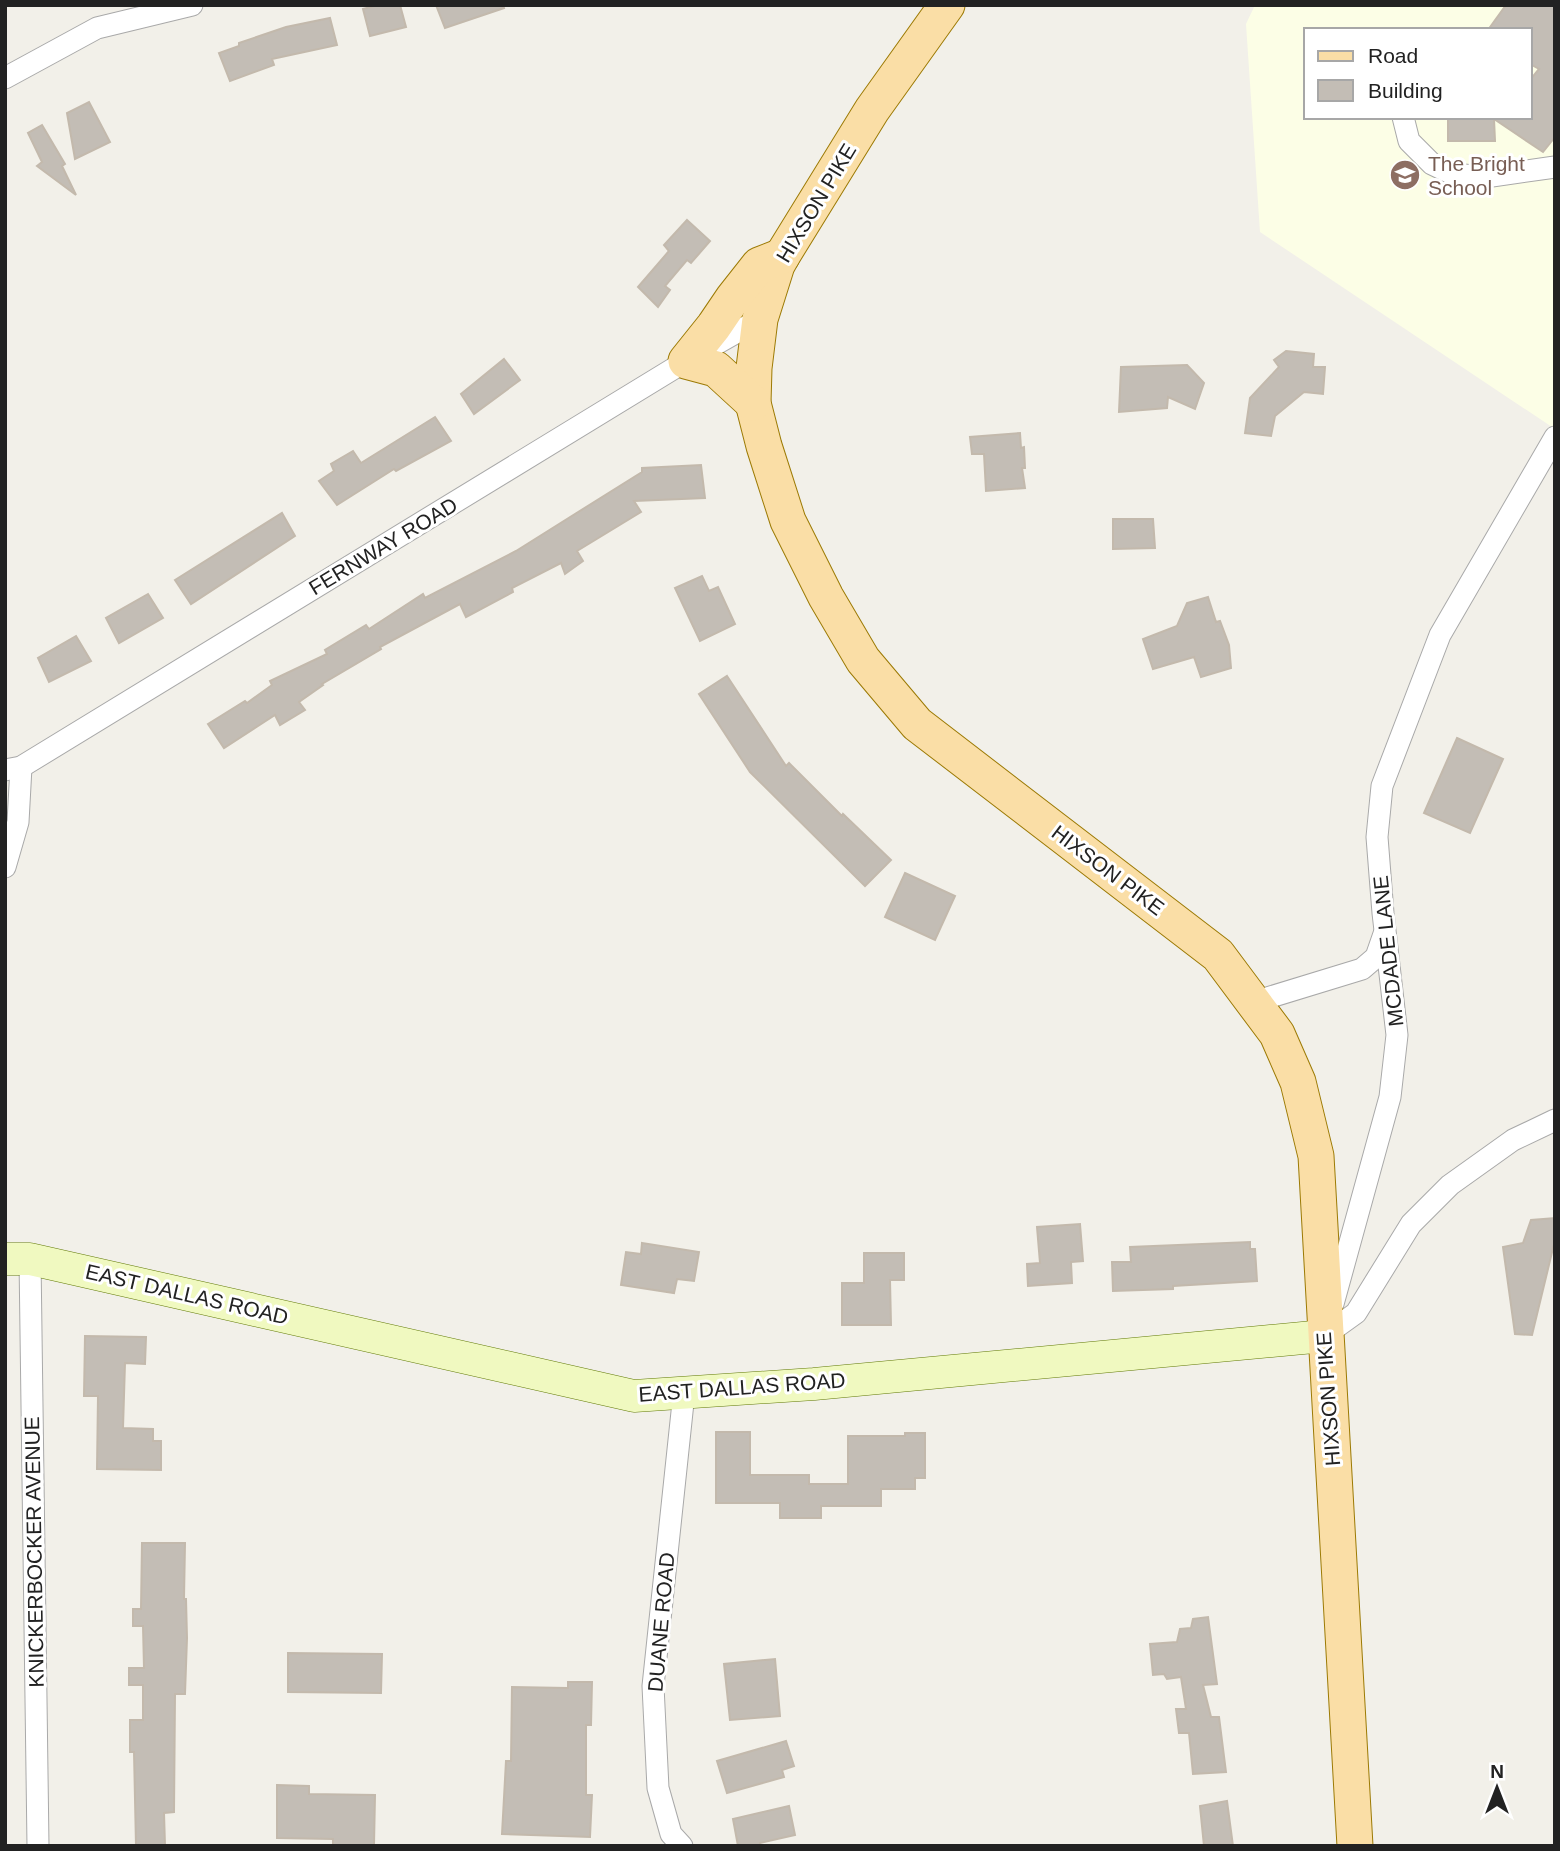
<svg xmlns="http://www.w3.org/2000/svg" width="1560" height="1851" font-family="Arial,sans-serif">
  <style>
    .education { fill: #fcfee6; fill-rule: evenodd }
    .building { fill: #c3bdb5; stroke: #c3b9ac; stroke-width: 2 }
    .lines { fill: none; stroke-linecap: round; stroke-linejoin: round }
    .street-casing { stroke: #a9a9a9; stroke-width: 23 }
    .secondary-casing { stroke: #627a08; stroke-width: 33 }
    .primary-casing { stroke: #9c7a04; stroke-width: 37 }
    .street { stroke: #fff; stroke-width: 21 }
    .secondary { stroke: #f0f9c0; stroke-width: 32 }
    .primary { stroke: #fadea6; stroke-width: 35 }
    .labels { text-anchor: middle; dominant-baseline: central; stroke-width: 6; stroke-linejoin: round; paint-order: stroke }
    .education-label { font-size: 21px; fill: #785e54; stroke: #fff; text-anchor: start }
    .street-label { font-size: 21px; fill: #222; stroke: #fff }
  </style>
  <rect width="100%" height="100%" fill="#f2f0e9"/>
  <!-- education -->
  <path class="education" d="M 1255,5 L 1555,5 L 1555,429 L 1260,232 L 1246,24 ZM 1306,30 L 1530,30 L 1530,117 L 1306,117 Z"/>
  <!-- building -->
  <g class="building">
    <path d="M 378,5 L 400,5 L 406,27 L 370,36 L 363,9 Z"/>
    <path d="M 436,5 L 503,5 L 504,8 L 445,28 Z"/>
    <path d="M 1506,5 L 1555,5 L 1555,137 L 1543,152 L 1494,119 L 1495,141 L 1448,141 L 1448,117 L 1530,117 L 1530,80 L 1539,69 L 1530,64 L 1530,30 L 1488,30 Z"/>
    <path d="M 330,18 L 337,45 L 272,59 L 274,65 L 230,81 L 219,53 L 239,46 L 239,43 L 286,27 Z"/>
    <path d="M 89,102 L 110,142 L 75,159 L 67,113 Z"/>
    <path d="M 42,125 L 65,164 L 62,166 L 76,195 L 37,166 L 42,162 L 28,133 Z"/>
    <path d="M 687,220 L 710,241 L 691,263 L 687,260 L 665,286 L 670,290 L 658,307 L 638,287 L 669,251 L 664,245 Z"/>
    <path d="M 1286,351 L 1314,354 L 1313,367 L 1325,367 L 1323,394 L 1304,392 L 1275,416 L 1271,436 L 1245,433 L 1250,398 L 1279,367 L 1274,360 Z"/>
    <path d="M 504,359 L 520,380 L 474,414 L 461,394 Z"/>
    <path d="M 1187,365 L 1204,383 L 1195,409 L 1168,397 L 1167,408 L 1119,412 L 1121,367 Z"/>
    <path d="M 435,417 L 451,441 L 396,471 L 394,469 L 337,505 L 319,481 L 334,471 L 331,464 L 353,451 L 361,463 Z"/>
    <path d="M 1020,433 L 1021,448 L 1024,447 L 1025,468 L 1022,468 L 1025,488 L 986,491 L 984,454 L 972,454 L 970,437 Z"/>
    <path d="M 701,465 L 705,498 L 634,501 L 641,512 L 577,551 L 583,561 L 565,574 L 561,563 L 512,588 L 513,592 L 466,617 L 460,604 L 380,647 L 381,649 L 322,684 L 323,685 L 299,702 L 305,710 L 280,725 L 275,715 L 224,748 L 208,724 L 245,701 L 247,703 L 272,685 L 270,681 L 327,654 L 325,650 L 366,625 L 369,629 L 423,594 L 425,598 L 516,551 L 642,472 L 642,468 Z"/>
    <path d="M 282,513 L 295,536 L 191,604 L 175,580 Z"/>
    <path d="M 1113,519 L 1153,519 L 1155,548 L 1113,549 Z"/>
    <path d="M 702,576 L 709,591 L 718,587 L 735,624 L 700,641 L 675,588 Z"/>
    <path d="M 148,594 L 163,618 L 119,643 L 106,618 Z"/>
    <path d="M 1208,597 L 1216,622 L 1220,621 L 1229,645 L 1231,668 L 1201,677 L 1194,657 L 1153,669 L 1143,639 L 1177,626 L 1187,603 Z"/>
    <path d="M 76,636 L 91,661 L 49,682 L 38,658 Z"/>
    <path d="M 727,676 L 786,766 L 789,763 L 842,816 L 843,814 L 891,860 L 865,886 L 750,772 L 699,694 Z"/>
    <path d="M 1457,738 L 1503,759 L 1470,833 L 1424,813 Z"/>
    <path d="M 905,873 L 955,896 L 935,940 L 885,917 Z"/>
    <path d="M 1555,1218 L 1555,1240 L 1532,1335 L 1515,1334 L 1503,1247 L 1523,1243 L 1531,1220 Z"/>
    <path d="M 1080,1224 L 1083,1261 L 1071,1262 L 1072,1283 L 1028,1286 L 1027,1264 L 1040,1263 L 1037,1227 Z"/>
    <path d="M 1250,1242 L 1250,1249 L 1255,1249 L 1257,1281 L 1173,1286 L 1173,1289 L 1113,1291 L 1112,1262 L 1131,1262 L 1130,1247 Z"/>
    <path d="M 642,1243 L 699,1252 L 694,1281 L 677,1279 L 674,1293 L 621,1285 L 626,1252 L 641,1254 Z"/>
    <path d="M 864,1253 L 904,1253 L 904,1280 L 890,1280 L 891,1325 L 842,1325 L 842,1283 L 864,1283 Z"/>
    <path d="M 85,1336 L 146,1337 L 145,1364 L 125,1363 L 123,1428 L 153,1429 L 153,1441 L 161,1441 L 161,1470 L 97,1469 L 98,1396 L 84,1396 Z"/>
    <path d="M 716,1432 L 750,1432 L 750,1475 L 809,1475 L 809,1484 L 848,1484 L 848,1436 L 905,1436 L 905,1433 L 925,1433 L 925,1478 L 915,1478 L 915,1489 L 881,1489 L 881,1506 L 821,1506 L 821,1518 L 780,1518 L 780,1503 L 716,1503 Z"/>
    <path d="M 142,1543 L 185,1543 L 184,1599 L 186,1599 L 187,1638 L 185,1694 L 175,1694 L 174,1812 L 164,1813 L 165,1846 L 136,1846 L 134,1752 L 130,1752 L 130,1720 L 143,1720 L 143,1685 L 129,1685 L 129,1668 L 144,1668 L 143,1626 L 133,1626 L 133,1609 L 141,1609 Z"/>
    <path d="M 1208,1617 L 1217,1684 L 1203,1685 L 1211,1717 L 1219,1717 L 1226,1772 L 1193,1774 L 1189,1733 L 1179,1733 L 1176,1709 L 1186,1709 L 1181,1677 L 1167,1679 L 1164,1674 L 1153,1675 L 1150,1644 L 1177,1642 L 1180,1629 L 1191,1628 L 1193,1619 Z"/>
    <path d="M 288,1653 L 382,1654 L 381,1693 L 288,1692 Z"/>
    <path d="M 775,1659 L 780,1716 L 730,1720 L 724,1664 Z"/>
    <path d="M 568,1682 L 592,1682 L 591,1725 L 586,1725 L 586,1795 L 592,1795 L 590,1837 L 502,1834 L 506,1761 L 511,1761 L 512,1687 L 568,1688 Z"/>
    <path d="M 786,1741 L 794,1766 L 782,1770 L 784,1777 L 727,1793 L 717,1761 Z"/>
    <path d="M 277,1785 L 309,1786 L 309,1794 L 375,1795 L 374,1845 L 333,1845 L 333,1839 L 277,1838 Z"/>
    <path d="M 1227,1801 L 1233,1846 L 1204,1846 L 1200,1806 Z"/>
    <path d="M 789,1806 L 795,1835 L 760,1843 L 760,1846 L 738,1846 L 733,1819 Z"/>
  </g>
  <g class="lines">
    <!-- street casing -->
    <g class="street-casing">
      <g id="street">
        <path d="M 5,78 L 97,28 L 192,5"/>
        <path d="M 1403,117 L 1409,141 L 1432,164 L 1453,174 L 1485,177 L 1555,167"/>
        <path d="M 5,770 L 21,767 L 686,361 L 760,319"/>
        <path d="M 5,867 L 18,822 L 21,767"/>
        <path d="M 1254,1002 L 1362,969 L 1376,957 L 1384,934"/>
        <path d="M 30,1259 L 38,1846"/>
        <path d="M 1333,1304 L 1390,1097 L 1397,1035 L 1383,913 L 1377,837 L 1382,786 L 1440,635 L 1555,437"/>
        <path d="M 1324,1336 L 1356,1313 L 1411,1224 L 1450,1185 L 1513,1140 L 1555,1120"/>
        <path d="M 682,1846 L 671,1834 L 658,1788 L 653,1686 L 684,1393"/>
      </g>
    </g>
    <!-- secondary casing -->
    <g class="secondary-casing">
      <path id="secondary" d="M 5,1259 L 30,1259 L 634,1396 L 814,1384 L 1324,1336"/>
    </g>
    <!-- primary casing -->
    <g class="primary-casing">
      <g id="primary">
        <path d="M 947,5 L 872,110 L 782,256 L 777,265 L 760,319 L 754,368 L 753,403 L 764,446 L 788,521 L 826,597 L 863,660 L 917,724 L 1218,955 L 1277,1034 L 1298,1082 L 1316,1156 L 1355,1846"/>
        <path d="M 753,403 L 716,369 L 686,361 L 714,326 L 733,298 L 759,265 L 782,256"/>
      </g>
    </g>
    <!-- street -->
    <use href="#street" class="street"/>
    <!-- secondary -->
    <use href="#secondary" class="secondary"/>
    <!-- primary -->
    <use href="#primary" class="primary"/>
  </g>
  <!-- icons -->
  <defs>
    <g id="school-disc" transform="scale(1.575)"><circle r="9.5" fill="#8d6e63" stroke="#fff"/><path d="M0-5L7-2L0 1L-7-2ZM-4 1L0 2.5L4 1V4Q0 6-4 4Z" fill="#fff"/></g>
  </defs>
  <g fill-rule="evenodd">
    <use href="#school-disc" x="1405" y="175"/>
  </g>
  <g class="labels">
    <!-- education labels -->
    <g class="education-label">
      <text x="1428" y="163">The Bright<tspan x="1428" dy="24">School</tspan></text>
    </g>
    <!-- street labels -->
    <g class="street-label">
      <text transform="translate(816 203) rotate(-59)">HIXSON PIKE</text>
      <text transform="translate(383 546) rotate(-31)">FERNWAY ROAD</text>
      <text transform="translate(1108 870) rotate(37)">HIXSON PIKE</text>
      <text transform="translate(1388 951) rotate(-96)">MCDADE LANE</text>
      <text transform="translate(187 1294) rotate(13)">EAST DALLAS ROAD</text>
      <text transform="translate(742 1387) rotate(-4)">EAST DALLAS ROAD</text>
      <text transform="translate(1328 1399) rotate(-94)">HIXSON PIKE</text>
      <text transform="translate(34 1552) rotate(-91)">KNICKERBOCKER AVENUE</text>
      <text transform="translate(661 1622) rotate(-85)">DUANE ROAD</text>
    </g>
  </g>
  <!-- border -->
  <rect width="1560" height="1851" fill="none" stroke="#222222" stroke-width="14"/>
  <!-- legend -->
  <rect x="1304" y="28" width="228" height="91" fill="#ffffff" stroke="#a7a7a7" stroke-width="2"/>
  <rect x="1318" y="51" width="35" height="10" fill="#fadea6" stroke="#a7a7a7" stroke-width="2"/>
  <text x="1368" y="63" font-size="21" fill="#222222">Road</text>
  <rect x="1318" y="80" width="35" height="21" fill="#c3bdb5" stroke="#a7a7a7" stroke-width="2"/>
  <text x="1368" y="98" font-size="21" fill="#222222">Building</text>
  <!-- north arrow -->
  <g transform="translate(1497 1788)" stroke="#ffffff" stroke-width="5" paint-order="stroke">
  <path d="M0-5L12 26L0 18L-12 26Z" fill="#222222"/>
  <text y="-10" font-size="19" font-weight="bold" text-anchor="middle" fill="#222222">N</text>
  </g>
</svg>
